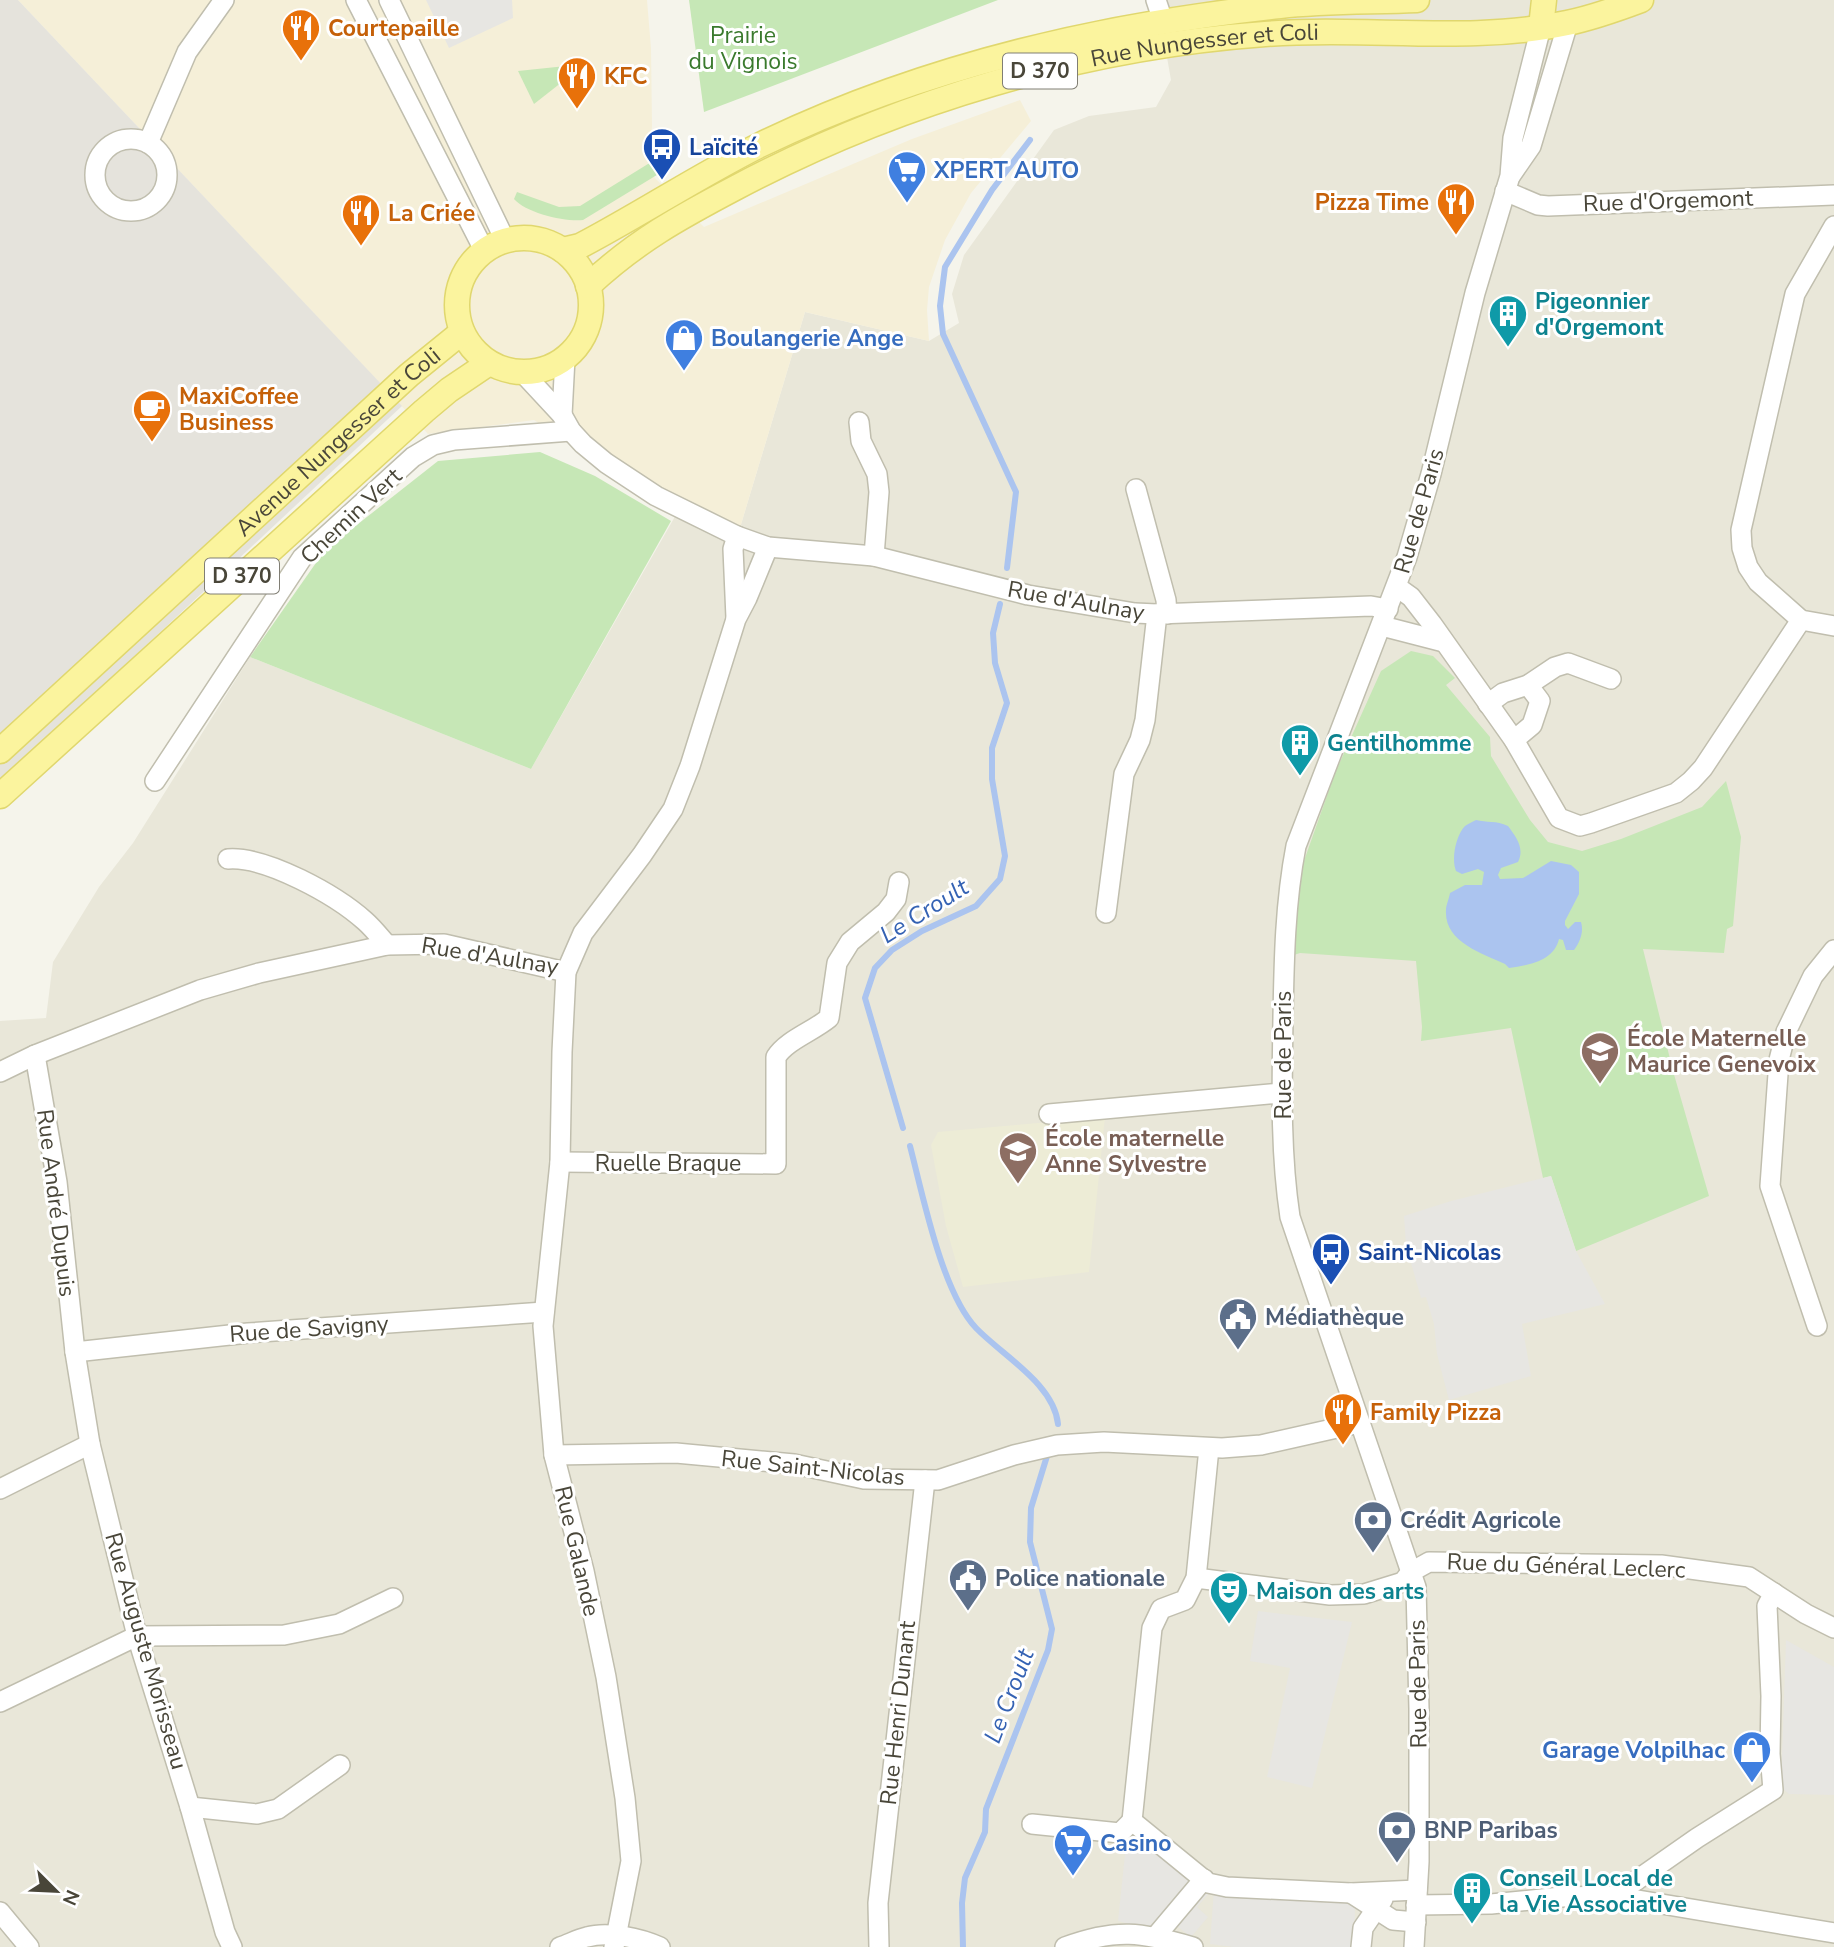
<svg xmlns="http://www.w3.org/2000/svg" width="1834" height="1947" font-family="'Nunito Sans',sans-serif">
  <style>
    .residential { fill: #e9e7d9 }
    .commercial { fill: #f5efd8 }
    .industrial { fill: #e5e3dc }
    .education { fill: #edecd6 }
    .green { fill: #c6e7b6 }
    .parking { fill: #e7e6e2 }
    .water { fill: #abc4ef }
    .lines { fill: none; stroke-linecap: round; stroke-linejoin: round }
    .stream { stroke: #abc4ef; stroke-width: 6 }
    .minor-casing { stroke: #c0beae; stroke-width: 22 }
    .major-casing { stroke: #e0d76e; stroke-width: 27 }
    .minor { stroke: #fff; stroke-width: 19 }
    .major { stroke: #fbf49e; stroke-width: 24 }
    .labels { text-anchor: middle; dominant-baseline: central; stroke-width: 6; stroke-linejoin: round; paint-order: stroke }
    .shield { fill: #fff; stroke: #807e74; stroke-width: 2 }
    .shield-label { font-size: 21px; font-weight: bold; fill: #494639 }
    .food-label { font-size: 23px; font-weight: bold; fill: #c56008; stroke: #fff; text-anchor: start }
    .park-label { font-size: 23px; fill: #3a7a2d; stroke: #fff }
    .street-label { font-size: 23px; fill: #494639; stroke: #fff }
    .transit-label { font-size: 23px; font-weight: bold; fill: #164399; stroke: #fff; text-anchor: start }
    .shop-label { font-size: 23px; font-weight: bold; fill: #366cbe; stroke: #fff; text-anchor: start }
    .culture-label { font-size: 23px; font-weight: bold; fill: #0d838f; stroke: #fff; text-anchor: start }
    .education-label { font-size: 23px; font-weight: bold; fill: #785e54; stroke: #fff; text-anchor: start }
    .service-label { font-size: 23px; font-weight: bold; fill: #4e5e75; stroke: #fff; text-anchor: start }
    .water-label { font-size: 24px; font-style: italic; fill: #3462b3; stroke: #fff }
  </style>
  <rect width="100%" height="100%" fill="#f5f4eb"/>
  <!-- residential -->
  <path class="residential" d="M 1157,0 L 1834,0 L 1834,1947 L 0,1947 L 0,1021 L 46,1018 L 53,962 L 99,887 L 133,843 L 250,657 L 531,769 L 677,513 L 739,531 L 805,312 L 929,341 L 959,323 L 952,294 L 964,255 L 1054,130 L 1089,116 L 1156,107 L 1171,80 Z"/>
  <!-- commercial -->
  <path class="commercial" d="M 18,0 L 647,0 L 651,48 L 652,126 L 647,170 L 704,227 L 912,139 L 1020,100 L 1031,121 L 971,193 L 945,240 L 929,287 L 927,310 L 929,341 L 805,312 L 739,531 L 677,513 L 534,420 L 428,434 Z"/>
  <!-- industrial -->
  <path class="industrial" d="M 0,0 L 18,0 L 402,406 L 0,782 Z"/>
  <!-- education -->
  <path class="education" d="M 1105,1117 L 1089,1272 L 963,1287 L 946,1226 L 931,1145 L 938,1132 Z"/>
  <!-- green -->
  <g class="green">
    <path d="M 689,0 L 998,0 L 704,112 Z"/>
    <path d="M 585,64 L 534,104 L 518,71 Z"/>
    <path d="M 656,159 L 670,167 L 583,220 C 565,222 526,213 514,199 L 517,192 L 559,207 L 580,206 Z"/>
    <path d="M 540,452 L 595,476 L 671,521 L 531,769 L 250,657 L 325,550 L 438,461 Z"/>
    <path d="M 1411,651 L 1433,656 L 1455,678 L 1446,685 L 1490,737 L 1491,756 L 1530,820 L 1548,842 L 1582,851 L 1621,839 L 1702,807 L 1726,781 L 1741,837 L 1733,926 L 1727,929 L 1724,953 L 1643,949 L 1673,1071 L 1709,1196 L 1576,1251 L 1551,1176 L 1543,1178 L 1511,1028 L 1421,1041 L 1422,1027 L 1416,961 L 1300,953 L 1294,955 L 1299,875 L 1335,773 L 1381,671 Z"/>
  </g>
  <!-- parking -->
  <g class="parking">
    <path d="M 426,0 L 512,0 L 513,18 L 449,48 Z"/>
    <path d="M 1551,1176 L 1576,1251 L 1605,1304 L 1522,1324 L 1531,1376 L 1449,1400 L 1437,1354 L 1434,1324 L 1426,1297 L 1421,1298 L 1406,1245 L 1404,1216 L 1451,1201 Z"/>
    <path d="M 1258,1611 L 1352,1622 L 1312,1788 L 1267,1777 L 1290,1668 L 1250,1661 Z"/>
    <path d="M 1786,1640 L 1834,1667 L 1834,1795 L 1789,1794 L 1781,1787 Z"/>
    <path d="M 1133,1833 L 1209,1893 L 1197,1907 L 1208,1917 L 1191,1937 L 1178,1927 L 1171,1934 L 1118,1921 L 1126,1845 Z"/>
    <path d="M 1214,1889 L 1355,1903 L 1354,1947 L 1234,1947 L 1210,1944 Z"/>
  </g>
  <!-- water -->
  <path class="water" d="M 1476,820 C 1487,823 1496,820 1508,826 C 1516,837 1525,848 1518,862 L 1501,868 L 1498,875 L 1500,879 L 1523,878 L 1551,861 L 1571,865 L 1579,872 L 1579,894 L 1565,921 L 1565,925 L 1568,929 L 1575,922 L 1581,922 C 1584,932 1580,942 1574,950 L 1566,950 L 1563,940 L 1559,939 C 1554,961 1529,965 1509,968 L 1505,964 C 1482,953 1444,942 1446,910 C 1446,905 1449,899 1450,893 L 1465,885 L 1482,885 L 1484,872 L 1478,869 L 1462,874 L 1456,871 C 1451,859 1456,835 1465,826 C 1468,824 1472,822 1476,820 Z"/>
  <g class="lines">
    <!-- stream -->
    <g class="stream">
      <path d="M 1007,568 L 1016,492 L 943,334 L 940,306 L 945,267 L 992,190 L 1030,140"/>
      <path d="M 903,1128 L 865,998 L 875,968 L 892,950 L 922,931 L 976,906 L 1000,879 L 1005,856 L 992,779 L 992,748 L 1007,703 L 995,663 L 993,633 L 1000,604"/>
      <path d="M 910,1146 C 923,1196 942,1292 976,1328 C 1003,1356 1054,1384 1058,1424"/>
      <path d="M 963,1947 L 962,1903 L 965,1878 L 985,1832 L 986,1809 L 1048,1650 L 1052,1629 L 1030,1542 L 1031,1508 L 1047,1456"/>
    </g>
    <!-- minor casing -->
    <g class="minor-casing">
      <g id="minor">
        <path d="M 356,0 L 484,250"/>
        <path d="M 389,0 L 505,240"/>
        <path d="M 1156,0 L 1163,21"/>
        <circle cx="131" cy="175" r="36"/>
        <path d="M 148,143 L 187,52 L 224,0"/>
        <path d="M 1511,175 L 1531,146 L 1568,23"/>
        <path d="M 1505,191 L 1538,205 L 1548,206 L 1834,195"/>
        <path d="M 1834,226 L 1795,294 L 1741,530 L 1742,548 L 1748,567 L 1758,582 L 1801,620 L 1834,626"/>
        <path d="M 523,373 L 562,415 L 571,431 L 583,444 L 606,463 L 656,496 L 737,536 L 768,547 L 874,556 L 1028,595 L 1135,613 L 1157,614 L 1371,606 L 1388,609"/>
        <path d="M 562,415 L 565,358"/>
        <path d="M 859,422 L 861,441 L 877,474 L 879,492 L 874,556"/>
        <path d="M 1136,489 L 1166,600 L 1167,614"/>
        <path d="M 1397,587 L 1411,597 L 1432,624 L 1514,740 L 1559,818 L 1580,826 L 1591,823 L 1676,793 L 1691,781 L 1703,768 L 1801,620"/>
        <path d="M 736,618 L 733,549 L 737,536"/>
        <path d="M 1382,626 L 1444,642"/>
        <path d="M 1488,704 L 1503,693 L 1528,685 L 1555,667 L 1568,663 L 1611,679"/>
        <path d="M 1514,740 L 1532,725 L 1540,701 L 1528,685"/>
        <path d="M 155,781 L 302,558 L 413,457 L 433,445 L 454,440 L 571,431"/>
        <path d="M 228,859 C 266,856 336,895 365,921 C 373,928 380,937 387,945"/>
        <path d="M 1106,913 L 1124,774 L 1140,740 L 1145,720 L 1157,614"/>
        <path d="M 35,1055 L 57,1182 L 75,1352 L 90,1444 L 137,1636 L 190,1807 L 225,1932 L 232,1947"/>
        <path d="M 0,1072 L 35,1055 L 200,990 L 259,973 L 387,945 L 444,944 L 566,972"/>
        <path d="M 1049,1114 L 1281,1093"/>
        <path d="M 560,1162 L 776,1164 L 776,1057 C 787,1040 812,1032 829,1018 L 837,963 L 850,942 L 886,912 L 896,899 L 899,882"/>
        <path d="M 1817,1326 L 1770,1186 L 1779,1060 L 1786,1032 L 1813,976 L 1834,950"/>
        <path d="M 75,1352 L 248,1333 L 544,1312"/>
        <path d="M 554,1455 L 676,1453 L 794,1464 L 864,1479 L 938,1480 L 1014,1455 L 1057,1445 L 1104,1442 L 1222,1448 L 1261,1445 L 1359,1423"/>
        <path d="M 0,1489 L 90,1444"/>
        <path d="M 1196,1578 L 1330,1595 L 1364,1594 L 1403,1582 L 1411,1572 L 1429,1562 L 1661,1565 L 1749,1577 L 1806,1614 L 1834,1628"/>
        <path d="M 0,1702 L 137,1636 L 284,1635 L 339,1624 L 393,1598"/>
        <path d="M 190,1807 L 257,1814 L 278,1809 L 340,1765"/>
        <path d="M 1132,1821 L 1152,1628 L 1161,1609 L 1185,1600 L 1196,1578 L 1209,1448"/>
        <path d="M 1132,1821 L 1208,1883 L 1227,1887 L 1351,1893 L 1417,1890"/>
        <path d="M 1032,1824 L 1120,1833 L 1132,1821"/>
        <path d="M 1351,1893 L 1393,1920 L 1416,1922"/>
        <path d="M 1614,1896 L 1697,1838 L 1773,1790 L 1770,1754 L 1771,1696 L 1767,1606 L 1774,1593"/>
        <path d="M 1416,1905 L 1491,1904 L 1561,1897 L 1614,1896 L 1834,1933"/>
        <path d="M 0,1912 L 29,1947"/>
        <path d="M 1156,1936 L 1204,1879"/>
        <path d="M 560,1947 C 569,1944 578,1939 587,1937 C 608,1931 640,1938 660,1947"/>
        <path d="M 614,1947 L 631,1861 L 625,1798 L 606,1677 L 584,1571 L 554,1455 L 543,1326 L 560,1162 L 562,1052 L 566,972 L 583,933 L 642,855 L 673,809 L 690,766 L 736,619 L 747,598 L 768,547"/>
        <path d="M 879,1947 L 878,1903 L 925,1480"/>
        <path d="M 1065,1947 C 1116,1928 1142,1932 1193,1947"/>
        <path d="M 1361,1947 L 1363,1928 L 1383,1899"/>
        <path d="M 1414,1947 L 1419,1862 L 1419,1709 L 1416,1587 L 1290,1217 C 1280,1151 1282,1084 1283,1018 C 1284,960 1285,903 1296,846 L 1407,557 L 1431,474 L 1475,293 L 1510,176 L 1513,138 L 1541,27"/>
      </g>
    </g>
    <!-- major casing -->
    <g class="major-casing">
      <g id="major">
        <path d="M 1541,27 L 1544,0"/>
        <circle cx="524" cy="305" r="67"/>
        <path d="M 563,250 L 580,246 C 641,214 698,176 760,145 C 923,66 1100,25 1280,6 C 1325,1 1372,2 1417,0"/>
        <path id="s1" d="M 588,286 C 636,241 680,217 737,187 C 898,102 1083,47 1265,34 C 1365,26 1468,44 1567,23 C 1592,18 1617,9 1641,0"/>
        <path id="s2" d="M 0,751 L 409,375 L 462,332"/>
        <path d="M 0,796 L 424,411 L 449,390 L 489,363"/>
      </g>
    </g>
    <!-- minor -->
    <use href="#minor" class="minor"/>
    <!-- major -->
    <use href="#major" class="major"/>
  </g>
  <!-- icons -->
  <defs>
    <g id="restaurant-pin" transform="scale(2.0125)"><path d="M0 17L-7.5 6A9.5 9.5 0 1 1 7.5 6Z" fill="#e8710a" stroke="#fff"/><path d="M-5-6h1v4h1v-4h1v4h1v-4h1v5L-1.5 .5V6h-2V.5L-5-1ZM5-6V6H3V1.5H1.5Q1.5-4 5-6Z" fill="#fff"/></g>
    <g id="bus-pin" transform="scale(2.0125)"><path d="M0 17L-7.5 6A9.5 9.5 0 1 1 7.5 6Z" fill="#1a4fb4" stroke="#fff"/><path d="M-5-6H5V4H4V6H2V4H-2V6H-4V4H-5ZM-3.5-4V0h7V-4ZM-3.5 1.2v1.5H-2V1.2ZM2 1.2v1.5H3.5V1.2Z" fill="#fff"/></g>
    <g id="supermarket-pin" transform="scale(2.0125)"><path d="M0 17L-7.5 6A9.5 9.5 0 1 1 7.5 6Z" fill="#3f7fe0" stroke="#fff"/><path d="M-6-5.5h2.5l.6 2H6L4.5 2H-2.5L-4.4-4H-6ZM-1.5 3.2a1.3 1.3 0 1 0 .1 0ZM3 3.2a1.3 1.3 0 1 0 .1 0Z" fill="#fff"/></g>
    <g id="building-pin" transform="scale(2.0125)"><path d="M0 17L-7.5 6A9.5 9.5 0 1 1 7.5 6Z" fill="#0f9aa8" stroke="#fff"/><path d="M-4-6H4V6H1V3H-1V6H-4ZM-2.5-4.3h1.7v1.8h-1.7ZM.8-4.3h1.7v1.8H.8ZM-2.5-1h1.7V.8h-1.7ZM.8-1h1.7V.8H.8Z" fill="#fff"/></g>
    <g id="shop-pin" transform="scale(2.0125)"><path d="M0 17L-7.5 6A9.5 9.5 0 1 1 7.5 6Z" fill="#3f7fe0" stroke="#fff"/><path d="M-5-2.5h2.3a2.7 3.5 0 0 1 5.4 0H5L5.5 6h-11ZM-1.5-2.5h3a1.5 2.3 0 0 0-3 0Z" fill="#fff"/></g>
    <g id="cafe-pin" transform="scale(2.0125)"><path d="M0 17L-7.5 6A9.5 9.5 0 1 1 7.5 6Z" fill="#e8710a" stroke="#fff"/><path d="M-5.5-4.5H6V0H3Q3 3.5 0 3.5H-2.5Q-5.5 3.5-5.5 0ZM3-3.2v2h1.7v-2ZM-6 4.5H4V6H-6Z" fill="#fff"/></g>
    <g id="school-pin" transform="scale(2.0125)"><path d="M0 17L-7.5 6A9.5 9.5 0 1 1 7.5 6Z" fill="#8d6e63" stroke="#fff"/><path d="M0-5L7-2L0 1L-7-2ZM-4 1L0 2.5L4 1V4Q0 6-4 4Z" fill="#fff"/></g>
    <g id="civic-pin" transform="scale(2.0125)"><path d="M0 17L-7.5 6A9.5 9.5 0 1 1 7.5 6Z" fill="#5c6f8a" stroke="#fff"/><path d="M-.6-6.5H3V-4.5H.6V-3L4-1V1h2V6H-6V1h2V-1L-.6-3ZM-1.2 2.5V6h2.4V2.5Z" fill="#fff"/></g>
    <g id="bank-pin" transform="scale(2.0125)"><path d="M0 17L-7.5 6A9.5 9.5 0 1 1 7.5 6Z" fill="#5c6f8a" stroke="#fff"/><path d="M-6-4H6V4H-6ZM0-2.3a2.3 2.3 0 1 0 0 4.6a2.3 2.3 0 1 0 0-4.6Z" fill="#fff"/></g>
    <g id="theatre-pin" transform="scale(2.0125)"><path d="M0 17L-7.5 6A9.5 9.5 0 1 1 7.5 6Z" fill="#0f9aa8" stroke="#fff"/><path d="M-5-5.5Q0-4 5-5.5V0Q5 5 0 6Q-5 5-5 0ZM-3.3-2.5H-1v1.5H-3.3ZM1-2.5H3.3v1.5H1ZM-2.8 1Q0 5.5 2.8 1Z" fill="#fff"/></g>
  </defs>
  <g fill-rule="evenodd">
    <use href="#restaurant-pin" x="301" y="28"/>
    <use href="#restaurant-pin" x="577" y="76"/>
    <use href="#bus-pin" x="662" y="147"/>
    <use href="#supermarket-pin" x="907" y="170"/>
    <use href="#restaurant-pin" x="1456" y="202"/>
    <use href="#restaurant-pin" x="361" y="213"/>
    <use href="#building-pin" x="1508" y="314"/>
    <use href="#shop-pin" x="684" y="338"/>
    <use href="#cafe-pin" x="152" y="409"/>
    <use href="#building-pin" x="1300" y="743"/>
    <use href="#school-pin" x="1600" y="1051"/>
    <use href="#school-pin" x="1018" y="1151"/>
    <use href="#bus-pin" x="1331" y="1252"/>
    <use href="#civic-pin" x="1238" y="1317"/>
    <use href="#restaurant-pin" x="1343" y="1412"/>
    <use href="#bank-pin" x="1373" y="1520"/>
    <use href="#civic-pin" x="968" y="1578"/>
    <use href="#theatre-pin" x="1229" y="1591"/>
    <use href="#shop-pin" x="1752" y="1750"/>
    <use href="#bank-pin" x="1397" y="1830"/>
    <use href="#supermarket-pin" x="1073" y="1843"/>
    <use href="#building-pin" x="1472" y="1891"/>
  </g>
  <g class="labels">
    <!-- shield labels -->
    <g class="shield">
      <rect x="1003" y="53.5" width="74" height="35" rx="5"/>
      <rect x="205" y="558.5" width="74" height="35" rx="5"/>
    </g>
    <g class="shield-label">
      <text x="1040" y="71">D 370</text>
      <text x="242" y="576">D 370</text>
    </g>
    <!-- food labels -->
    <g class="food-label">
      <text x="328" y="28">Courtepaille</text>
      <text x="604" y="76">KFC</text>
      <text x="1429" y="202" text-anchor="end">Pizza Time</text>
      <text x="388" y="213">La Criée</text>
      <text x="179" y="396">MaxiCoffee<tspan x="179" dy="26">Business</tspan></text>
      <text x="1370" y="1412">Family Pizza</text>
    </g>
    <!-- park labels -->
    <g class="park-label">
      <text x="743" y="35">Prairie<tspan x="743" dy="26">du Vignois</tspan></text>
    </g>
    <!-- street labels -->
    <g class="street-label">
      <text stroke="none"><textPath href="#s1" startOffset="672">Rue Nungesser et Coli</textPath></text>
      <text transform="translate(1668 201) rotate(-2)">Rue d'Orgemont</text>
      <text stroke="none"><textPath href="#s2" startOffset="458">Avenue Nungesser et Coli</textPath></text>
      <text transform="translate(1419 511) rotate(-74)">Rue de Paris</text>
      <text transform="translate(351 516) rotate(-43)">Chemin Vert</text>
      <text transform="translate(1076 601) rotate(10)">Rue d'Aulnay</text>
      <text transform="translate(490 956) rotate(9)">Rue d'Aulnay</text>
      <text transform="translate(1283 1055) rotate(-90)">Rue de Paris</text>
      <text x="668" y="1163">Ruelle Braque</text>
      <text transform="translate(56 1203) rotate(83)">Rue André Dupuis</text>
      <text transform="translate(309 1329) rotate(-4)">Rue de Savigny</text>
      <text transform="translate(813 1468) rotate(6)">Rue Saint-Nicolas</text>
      <text transform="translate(577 1551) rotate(77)">Rue Galande</text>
      <text transform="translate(1566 1566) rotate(2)">Rue du Général Leclerc</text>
      <text transform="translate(146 1651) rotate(74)">Rue Auguste Morisseau</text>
      <text transform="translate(1418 1684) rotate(-91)">Rue de Paris</text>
      <text transform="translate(898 1713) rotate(-84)">Rue Henri Dunant</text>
    </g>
    <!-- transit labels -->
    <g class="transit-label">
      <text x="689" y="147">Laïcité</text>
      <text x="1358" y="1252">Saint-Nicolas</text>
    </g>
    <!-- shop labels -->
    <g class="shop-label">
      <text x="934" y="170">XPERT AUTO</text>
      <text x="711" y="338">Boulangerie Ange</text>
      <text x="1725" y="1750" text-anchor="end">Garage Volpilhac</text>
      <text x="1100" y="1843">Casino</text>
    </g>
    <!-- culture labels -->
    <g class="culture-label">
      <text x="1535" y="301">Pigeonnier<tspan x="1535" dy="26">d'Orgemont</tspan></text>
      <text x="1327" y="743">Gentilhomme</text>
      <text x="1256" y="1591">Maison des arts</text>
      <text x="1499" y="1878">Conseil Local de<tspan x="1499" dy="26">la Vie Associative</tspan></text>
    </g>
    <!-- education labels -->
    <g class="education-label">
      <text x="1627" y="1038">École Maternelle<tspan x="1627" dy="26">Maurice Genevoix</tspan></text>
      <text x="1045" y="1138">École maternelle<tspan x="1045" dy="26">Anne Sylvestre</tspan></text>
    </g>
    <!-- service labels -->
    <g class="service-label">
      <text x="1265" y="1317">Médiathèque</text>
      <text x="1400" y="1520">Crédit Agricole</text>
      <text x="995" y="1578">Police nationale</text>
      <text x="1424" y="1830">BNP Paribas</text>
    </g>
    <!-- water labels -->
    <g class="water-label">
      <text transform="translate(924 911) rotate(-32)">Le Croult</text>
      <text transform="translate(1009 1696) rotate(-69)">Le Croult</text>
    </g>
  </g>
  <!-- north arrow -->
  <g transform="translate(56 1891) rotate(114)" stroke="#ffffff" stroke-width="5" paint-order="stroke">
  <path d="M0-5L12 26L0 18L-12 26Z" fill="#494639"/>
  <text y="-10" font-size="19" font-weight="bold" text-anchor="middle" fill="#494639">N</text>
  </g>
</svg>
